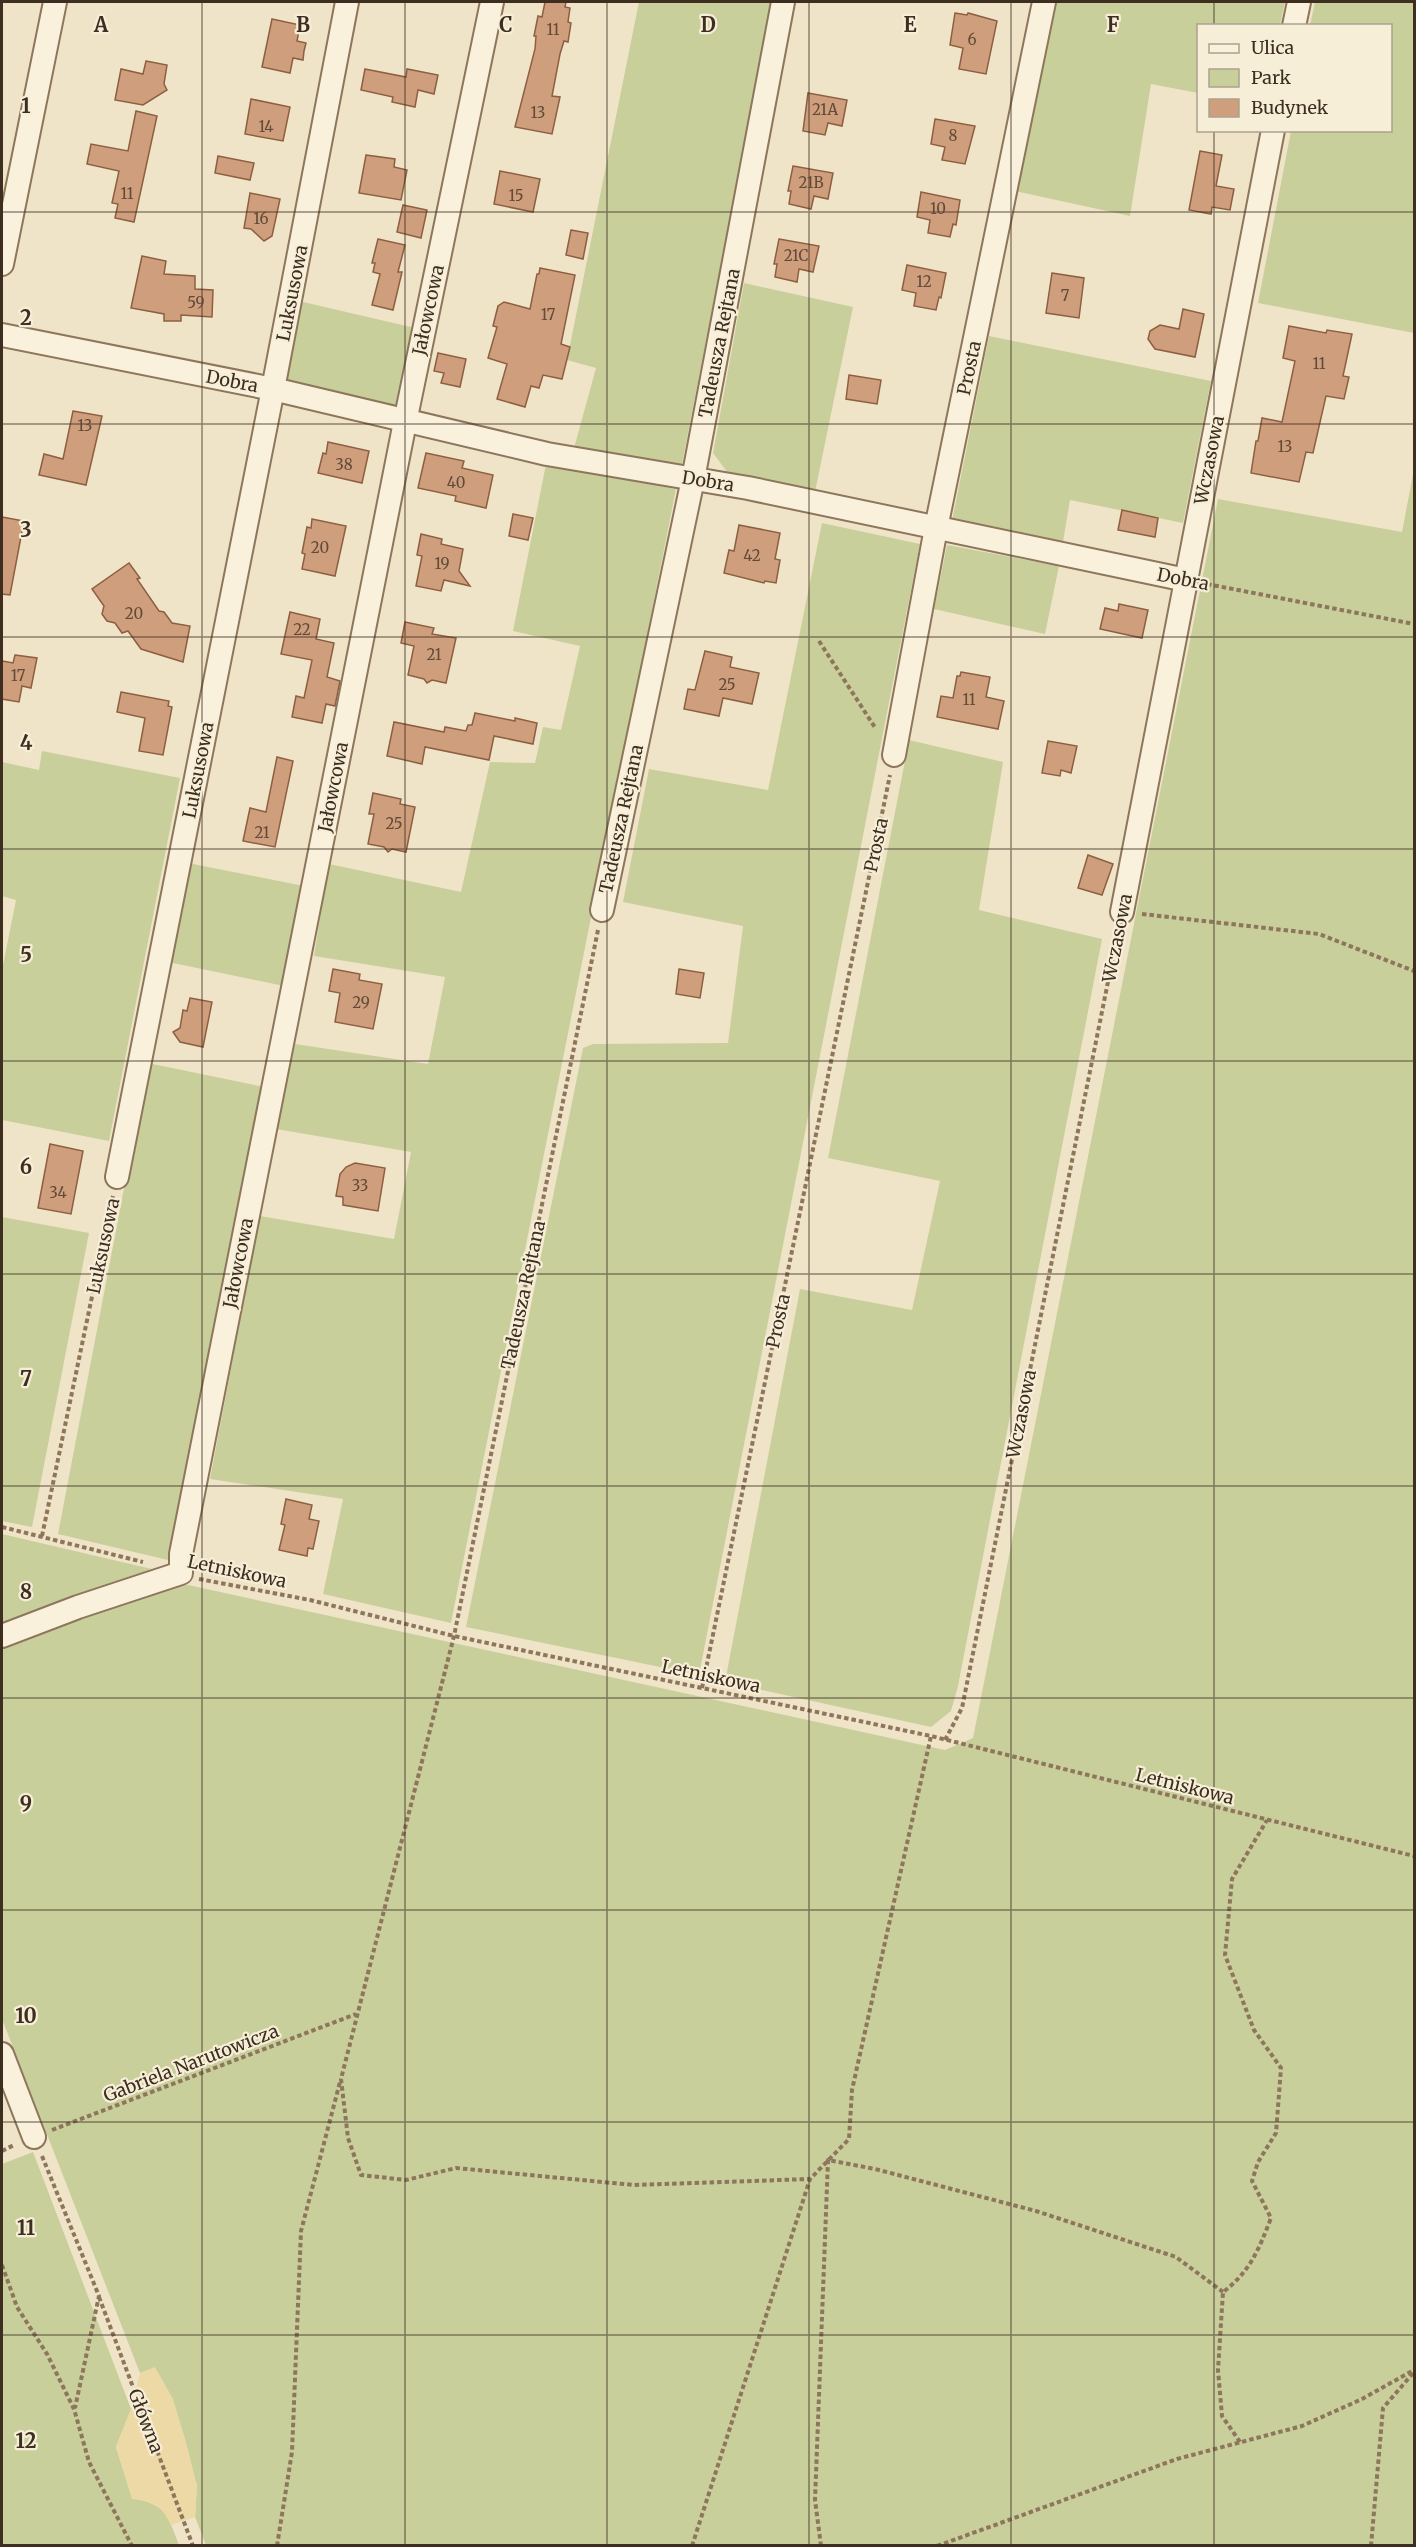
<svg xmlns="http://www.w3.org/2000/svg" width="1416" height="2547" font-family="Merriweather,serif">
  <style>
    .green { fill: #c9cf9b }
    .sand { fill: #ecd9a5 }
    .building { fill: #cf9f7d; stroke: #8d5f41; stroke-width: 1.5 }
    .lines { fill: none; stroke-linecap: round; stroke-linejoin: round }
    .street-casing { stroke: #8d765c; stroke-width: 26 }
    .path { stroke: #8d765c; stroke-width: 4; stroke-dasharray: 4.5 3; stroke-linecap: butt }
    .street { stroke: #faf1dc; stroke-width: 22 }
    .grid { fill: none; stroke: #3d2e20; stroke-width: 1.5; stroke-opacity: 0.55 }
    .labels { text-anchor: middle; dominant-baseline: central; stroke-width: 4.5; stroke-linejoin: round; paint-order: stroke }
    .number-label { font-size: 15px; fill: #624a37 }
    .street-label { font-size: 18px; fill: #3d2e20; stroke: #f7eed8 }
    .grid-label { font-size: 20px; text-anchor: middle; font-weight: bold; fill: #3d2e20; stroke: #f7eed8; stroke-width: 4.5; stroke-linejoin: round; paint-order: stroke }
  </style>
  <rect width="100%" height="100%" fill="#f0e4c8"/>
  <!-- green -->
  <g class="green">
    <path d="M 639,2 L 772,2 L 682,464 L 574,448 L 596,368 L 567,360 Z"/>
    <path d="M 1053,2 L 1285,2 L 1280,25 L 1198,26 L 1198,93 L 1151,84 L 1130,216 L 1015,191 Z"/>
    <path d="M 1315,2 L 1414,2 L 1414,333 L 1258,303 L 1291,131 L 1390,130 L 1390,26 L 1310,25 Z"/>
    <path d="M 744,283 L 853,307 L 815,492 L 728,473 L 713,453 Z"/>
    <path d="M 299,301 L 415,328 L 397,408 L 283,383 Z"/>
    <path d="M 989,336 L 1211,381 L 1183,523 L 1070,500 L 1063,542 L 952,521 Z"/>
    <path d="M 546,464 L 676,489 L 451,1623 L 323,1594 L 343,1499 L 210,1479 L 260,1216 L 394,1239 L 411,1152 L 276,1129 L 295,1044 L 428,1064 L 445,977 L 314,956 L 329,864 L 461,892 L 490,762 L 535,763 L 543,727 L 561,730 L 580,646 L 513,631 Z"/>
    <path d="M 1414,469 L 1414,2545 L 206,2545 L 195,2517 L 197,2485 L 155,2368 L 140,2373 L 2,2019 L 2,1650 L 157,1590 L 188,1585 L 945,1750 L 973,1738 L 1218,499 L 1402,532 Z"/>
    <path d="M 822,523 L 920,544 L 699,1675 L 466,1627 L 583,1048 L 593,1044 L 728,1043 L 743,926 L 623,902 L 649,769 L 768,790 Z"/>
    <path d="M 947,545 L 1059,566 L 1045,634 L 934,609 Z"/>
    <path d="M 909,740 L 1003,762 L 979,910 L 1102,939 L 958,1686 L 951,1711 L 931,1727 L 725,1682 L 800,1289 L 912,1310 L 940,1181 L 828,1158 Z"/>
    <path d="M 42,751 L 180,778 L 109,1141 L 2,1120 L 2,970 L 16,900 L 2,896 L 2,762 L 39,770 Z"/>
    <path d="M 188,863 L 304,886 L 284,986 L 168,962 Z"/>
    <path d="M 148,1063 L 264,1087 L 168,1560 L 58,1534 Z"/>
    <path d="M 2,1217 L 89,1233 L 32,1527 L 2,1521 Z"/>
    <path d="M 2,1534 L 152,1569 L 2,1623 Z"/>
    <path d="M 33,2152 L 131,2409 L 116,2447 L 132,2498 C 167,2505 167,2514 179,2545 L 2,2546 L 2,2164 Z"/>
  </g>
  <!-- sand -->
  <path class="sand" d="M 155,2367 L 173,2399 L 186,2442 L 197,2486 L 195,2517 L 171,2525 C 160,2504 155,2502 132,2499 L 116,2447 L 131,2409 L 140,2373 Z"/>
  <!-- building -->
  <g class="building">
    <path d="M 545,2 L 566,2 L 565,7 L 570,8 L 568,22 L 571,23 L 568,42 L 564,41 L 560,54 L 552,96 L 560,97 L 552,134 L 515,127 L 535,49 L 536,36 L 534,36 L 538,16 L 542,17 Z"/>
    <path d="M 955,13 L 967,15 L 968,13 L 997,21 L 986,74 L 959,69 L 963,48 L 950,45 Z"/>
    <path d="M 272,19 L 300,25 L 297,41 L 306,43 L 304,51 L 303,60 L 293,58 L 290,73 L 262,67 Z"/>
    <path d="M 146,61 L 167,65 L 164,84 L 167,90 L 143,105 L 115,100 L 121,69 L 143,74 Z"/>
    <path d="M 365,69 L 406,77 L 407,69 L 438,75 L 434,94 L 418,90 L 415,107 L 392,102 L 393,97 L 361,90 Z"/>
    <path d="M 808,93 L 847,100 L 842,126 L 828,123 L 825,135 L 803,131 Z"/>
    <path d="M 251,99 L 290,107 L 283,141 L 245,134 Z"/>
    <path d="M 136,111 L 157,116 L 134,222 L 115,218 L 118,204 L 112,203 L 119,171 L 87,164 L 91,144 L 128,151 Z"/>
    <path d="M 935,119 L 975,126 L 965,164 L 942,160 L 945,147 L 931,144 Z"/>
    <path d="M 1200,151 L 1222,155 L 1216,186 L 1234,189 L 1230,210 L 1212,207 L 1211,214 L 1189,210 Z"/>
    <path d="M 366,155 L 395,159 L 394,167 L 407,170 L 401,200 L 359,193 Z"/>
    <path d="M 218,156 L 254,163 L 250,180 L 215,173 Z"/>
    <path d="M 793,166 L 833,173 L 828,199 L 814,196 L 811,209 L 789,204 L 791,191 L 788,191 Z"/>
    <path d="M 500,171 L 540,179 L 533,212 L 494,204 Z"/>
    <path d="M 921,192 L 960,200 L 956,225 L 953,224 L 950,237 L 928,233 L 930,220 L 917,217 Z"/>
    <path d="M 250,193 L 280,199 L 272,236 L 264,241 L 251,229 L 244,228 Z"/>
    <path d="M 403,205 L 427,210 L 421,238 L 397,232 Z"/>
    <path d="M 571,230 L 588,233 L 583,259 L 566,255 Z"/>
    <path d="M 378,239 L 405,245 L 398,272 L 402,272 L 393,310 L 372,305 L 380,274 L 373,272 L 375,263 L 372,263 Z"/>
    <path d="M 779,239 L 819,246 L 813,272 L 799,269 L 797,282 L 775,277 L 777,264 L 774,264 Z"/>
    <path d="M 142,256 L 166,261 L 164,274 L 195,276 L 195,289 L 213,290 L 212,317 L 181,315 L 181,321 L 164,321 L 164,314 L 131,308 Z"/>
    <path d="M 907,265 L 946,273 L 941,298 L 939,297 L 936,310 L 914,306 L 916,293 L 902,290 Z"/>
    <path d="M 540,268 L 575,275 L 561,344 L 570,347 L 562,379 L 543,375 L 539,388 L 531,386 L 525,407 L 497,399 L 507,364 L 488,358 L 497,327 L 493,326 L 498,306 L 504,302 L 530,309 L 537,274 L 539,274 Z"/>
    <path d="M 1052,273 L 1084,278 L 1079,318 L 1046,313 Z"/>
    <path d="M 1183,309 L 1204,314 L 1195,357 L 1155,349 L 1148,339 L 1150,331 L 1160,325 L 1179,329 Z"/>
    <path d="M 1289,326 L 1326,333 L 1327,330 L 1352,334 L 1343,376 L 1349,377 L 1344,399 L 1326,396 L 1313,453 L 1306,452 L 1299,482 L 1251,473 L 1256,441 L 1258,441 L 1262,418 L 1282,422 L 1295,361 L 1283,358 Z"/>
    <path d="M 438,353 L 466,359 L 460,387 L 441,383 L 444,373 L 434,371 Z"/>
    <path d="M 849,375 L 881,380 L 877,404 L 846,399 Z"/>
    <path d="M 73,411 L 102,416 L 86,485 L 39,475 L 44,454 L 63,459 Z"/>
    <path d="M 328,442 L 369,451 L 362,483 L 318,473 L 323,453 L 326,454 Z"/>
    <path d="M 426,453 L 464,461 L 462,468 L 493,475 L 486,508 L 455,501 L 456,496 L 418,488 Z"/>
    <path d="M 1122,510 L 1158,518 L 1155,537 L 1118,530 Z"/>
    <path d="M 513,514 L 533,518 L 528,540 L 509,536 Z"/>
    <path d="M 2,517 L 24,521 L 10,595 L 2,594 Z"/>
    <path d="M 312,519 L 346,526 L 335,576 L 302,569 L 305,554 L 302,553 L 307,527 L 311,528 Z"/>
    <path d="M 739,525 L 780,533 L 775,559 L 780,560 L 776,583 L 765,581 L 764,583 L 724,573 L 729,550 L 734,551 Z"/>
    <path d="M 421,534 L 442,539 L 441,544 L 463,549 L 459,571 L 470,586 L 444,580 L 441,591 L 416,586 L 422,556 L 417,555 Z"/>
    <path d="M 129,563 L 140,578 L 137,579 L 159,611 L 164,612 L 172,623 L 190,626 L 183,662 L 141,649 L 128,631 L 122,633 L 115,623 L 107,621 L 102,614 L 104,606 L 92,589 Z"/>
    <path d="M 1119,604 L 1148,610 L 1142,638 L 1100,629 L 1105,608 L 1118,611 Z"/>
    <path d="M 290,612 L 320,619 L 316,639 L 334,643 L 327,677 L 340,681 L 335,706 L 326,704 L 322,723 L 292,717 L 296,696 L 304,698 L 312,660 L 281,654 Z"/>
    <path d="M 405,622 L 434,628 L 432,634 L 456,638 L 446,683 L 432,680 L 427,683 L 424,679 L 408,675 L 414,646 L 401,643 Z"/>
    <path d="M 705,651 L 732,657 L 730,667 L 759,673 L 752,704 L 723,698 L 719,716 L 684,709 L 688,689 L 695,690 Z"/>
    <path d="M 15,655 L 37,658 L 31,688 L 22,686 L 19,702 L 2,699 L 2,661 L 13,663 Z"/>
    <path d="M 961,672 L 990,677 L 986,697 L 1004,701 L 998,729 L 937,717 L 941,696 L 953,698 L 957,676 L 960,676 Z"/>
    <path d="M 121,692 L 169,701 L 168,706 L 172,707 L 163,755 L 139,751 L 145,718 L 117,712 Z"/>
    <path d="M 475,713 L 515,721 L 515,718 L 537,723 L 533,744 L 494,736 L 489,760 L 425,747 L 422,764 L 387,756 L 394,722 L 444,732 L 445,727 L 466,731 L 468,725 L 472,725 Z"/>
    <path d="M 1048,741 L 1077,746 L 1071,773 L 1061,770 L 1060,776 L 1042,773 Z"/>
    <path d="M 277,757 L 293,761 L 275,847 L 243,841 L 250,808 L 266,812 Z"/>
    <path d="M 373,793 L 401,799 L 400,804 L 415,807 L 406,852 L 392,849 L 388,852 L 384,847 L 368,844 L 374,814 L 369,814 Z"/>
    <path d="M 1088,855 L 1113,864 L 1102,895 L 1078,888 Z"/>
    <path d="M 333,969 L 360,974 L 359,980 L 382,984 L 373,1029 L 335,1022 L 340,993 L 329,991 Z"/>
    <path d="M 679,969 L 704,973 L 700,998 L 676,994 Z"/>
    <path d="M 190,998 L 212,1002 L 203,1047 L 180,1042 L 173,1032 L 180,1028 L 183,1010 L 187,1011 Z"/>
    <path d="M 50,1144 L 83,1151 L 71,1214 L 38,1208 Z"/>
    <path d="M 355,1163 L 385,1168 L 378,1211 L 343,1205 L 343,1197 L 336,1196 L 340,1174 L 346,1167 Z"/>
    <path d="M 286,1499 L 312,1505 L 309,1519 L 319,1521 L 313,1549 L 308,1548 L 307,1556 L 279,1550 L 285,1525 L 281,1524 Z"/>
  </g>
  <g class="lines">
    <!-- street casing -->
    <g class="street-casing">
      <g id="street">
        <path d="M 1294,26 L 1299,2"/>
        <path d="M 2,264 L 55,2"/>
        <path d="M 2,335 L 273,389 L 547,454 L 748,488 L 1186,580"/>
        <path d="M 894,755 L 936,528 L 1044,2"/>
        <path d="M 602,910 L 693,479 L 783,2"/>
        <path d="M 1122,912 L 1273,130"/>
        <path d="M 117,1177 L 273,389 L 347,2"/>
        <path d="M 2,1636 L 78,1607 L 181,1573 L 181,1554 L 405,422 L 492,2"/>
        <path d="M 2,2054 L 34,2137"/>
      </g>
    </g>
    <!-- path -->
    <g class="path">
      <path d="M 1207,584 L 1414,624"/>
      <path d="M 819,641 L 876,729"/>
      <path d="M 1142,914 L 1319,934 L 1414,971"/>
      <path d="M 598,930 L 454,1636 L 341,2079 L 348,2138 L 361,2175 L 406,2180 L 456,2168 L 634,2185 L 810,2179"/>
      <path d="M 2,1527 L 143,1562"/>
      <path d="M 42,1536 L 113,1196"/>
      <path d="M 199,1579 L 310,1600 L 454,1636 L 931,1736 L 1414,1856"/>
      <path d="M 702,1688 L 890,775"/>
      <path d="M 945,1740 L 962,1708 L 1118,932"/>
      <path d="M 52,2130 L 356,2014"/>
      <path d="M 2,2151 L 14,2145"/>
      <path d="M 42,2156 L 99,2296 L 75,2408"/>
      <path d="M 2,2265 L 17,2307 L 47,2354 L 74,2409 L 89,2462 L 132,2546"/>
      <path d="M 99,2297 L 193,2546"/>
      <path d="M 1240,2442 L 1222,2416 L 1218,2370 L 1223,2292 C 1250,2272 1259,2249 1271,2218 L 1252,2181 L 1258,2162 L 1276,2133 L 1281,2068 L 1254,2030 L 1225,1955 L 1232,1879 L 1267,1820"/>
      <path d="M 277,2546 L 292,2452 L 301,2231 L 340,2082"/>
      <path d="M 692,2546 L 810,2179 L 849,2139 L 852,2090 L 931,1736"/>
      <path d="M 821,2546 L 815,2500 L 828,2160 L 875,2169 L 1036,2211 L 1176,2257 L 1223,2292"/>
      <path d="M 937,2546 L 1177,2459 L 1302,2426 L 1362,2399 L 1414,2370"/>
      <path d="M 1371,2546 L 1383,2408 L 1414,2372"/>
    </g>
    <!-- street -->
    <use href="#street" class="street"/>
  </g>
  <!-- grid -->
  <path class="grid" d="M 202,2 L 202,2546M 405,2 L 405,2546M 607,2 L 607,2546M 809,2 L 809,2546M 1011,2 L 1011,2546M 1214,2 L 1214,26M 1214,130 L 1214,2546M 2,212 L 1414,212M 2,424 L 1414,424M 2,637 L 1414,637M 2,849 L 1414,849M 2,1061 L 1414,1061M 2,1274 L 1414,1274M 2,1486 L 1414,1486M 2,1698 L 1414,1698M 2,1910 L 1414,1910M 2,2122 L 1414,2122M 2,2335 L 1414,2335"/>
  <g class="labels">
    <!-- number labels -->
    <g class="number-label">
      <text x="553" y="29">11</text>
      <text x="972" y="39">6</text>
      <text x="825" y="109">21A</text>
      <text x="538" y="112">13</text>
      <text x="266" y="126">14</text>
      <text x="953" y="135">8</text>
      <text x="811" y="182">21B</text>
      <text x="127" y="193">11</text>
      <text x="516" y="195">15</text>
      <text x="938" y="208">10</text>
      <text x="261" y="218">16</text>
      <text x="796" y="255">21C</text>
      <text x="924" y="281">12</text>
      <text x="1065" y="295">7</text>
      <text x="196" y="302">59</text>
      <text x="548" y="314">17</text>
      <text x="1319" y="363">11</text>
      <text x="85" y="425">13</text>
      <text x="1285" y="446">13</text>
      <text x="344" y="464">38</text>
      <text x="456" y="482">40</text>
      <text x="320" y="547">20</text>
      <text x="752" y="555">42</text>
      <text x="442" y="563">19</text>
      <text x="134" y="613">20</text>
      <text x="302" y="629">22</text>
      <text x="434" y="654">21</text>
      <text x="18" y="675">17</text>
      <text x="727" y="684">25</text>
      <text x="969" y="699">11</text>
      <text x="394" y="823">25</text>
      <text x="262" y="832">21</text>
      <text x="361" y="1002">29</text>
      <text x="360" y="1185">33</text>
      <text x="58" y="1192">34</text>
    </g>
    <!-- street labels -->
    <g class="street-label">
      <text transform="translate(292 293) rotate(-79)">Luksusowa</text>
      <text transform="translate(428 310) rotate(-78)">Jałowcowa</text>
      <text transform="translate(719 343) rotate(-79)">Tadeusza Rejtana</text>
      <text transform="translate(969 368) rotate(-78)">Prosta</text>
      <text transform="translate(232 381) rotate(11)">Dobra</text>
      <text transform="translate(1209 460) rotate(-79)">Wczasowa</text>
      <text transform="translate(708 481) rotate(9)">Dobra</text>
      <text transform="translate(1183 579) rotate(11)">Dobra</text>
      <text transform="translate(198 770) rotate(-79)">Luksusowa</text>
      <text transform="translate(333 787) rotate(-79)">Jałowcowa</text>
      <text transform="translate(621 819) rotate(-78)">Tadeusza Rejtana</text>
      <text transform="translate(876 845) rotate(-78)">Prosta</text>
      <text transform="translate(1117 938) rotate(-79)">Wczasowa</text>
      <text transform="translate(103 1246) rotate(-78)">Luksusowa</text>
      <text transform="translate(238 1263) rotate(-79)">Jałowcowa</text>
      <text transform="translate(523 1295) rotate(-78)">Tadeusza Rejtana</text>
      <text transform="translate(778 1321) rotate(-78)">Prosta</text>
      <text transform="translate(1021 1414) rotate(-79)">Wczasowa</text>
      <text transform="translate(237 1571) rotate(12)">Letniskowa</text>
      <text transform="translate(711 1676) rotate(12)">Letniskowa</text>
      <text transform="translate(1185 1786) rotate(14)">Letniskowa</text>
      <text transform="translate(191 2063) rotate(-21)">Gabriela Narutowicza</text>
      <text transform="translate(146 2421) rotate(69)">Główna</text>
    </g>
  </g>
  <g class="grid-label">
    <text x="101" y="32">A</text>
    <text x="303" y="32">B</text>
    <text x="506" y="32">C</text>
    <text x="708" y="32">D</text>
    <text x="910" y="32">E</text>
    <text x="1113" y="32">F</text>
    <text x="26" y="113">1</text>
    <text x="26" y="325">2</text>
    <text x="26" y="537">3</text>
    <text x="26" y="750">4</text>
    <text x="26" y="962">5</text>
    <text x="26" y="1174">6</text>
    <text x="26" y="1386">7</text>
    <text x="26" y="1599">8</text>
    <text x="26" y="1811">9</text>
    <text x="26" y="2023">10</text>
    <text x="26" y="2235">11</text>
    <text x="26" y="2448">12</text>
  </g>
  <!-- border -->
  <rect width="1416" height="2547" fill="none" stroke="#3d2e20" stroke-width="6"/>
  <!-- legend -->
  <rect x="1197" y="24" width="195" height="108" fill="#f7eed8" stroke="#ada18e" stroke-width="1.5"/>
  <rect x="1209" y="44" width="30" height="9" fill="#faf1dc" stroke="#ada18e" stroke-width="1.5"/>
  <text x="1251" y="54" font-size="18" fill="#3d2e20">Ulica</text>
  <rect x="1209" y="69" width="30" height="18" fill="#c9cf9b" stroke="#ada18e" stroke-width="1.5"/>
  <text x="1251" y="84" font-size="18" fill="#3d2e20">Park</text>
  <rect x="1209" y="99" width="30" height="18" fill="#cf9f7d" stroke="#ada18e" stroke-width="1.5"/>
  <text x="1251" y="114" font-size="18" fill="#3d2e20">Budynek</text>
</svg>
